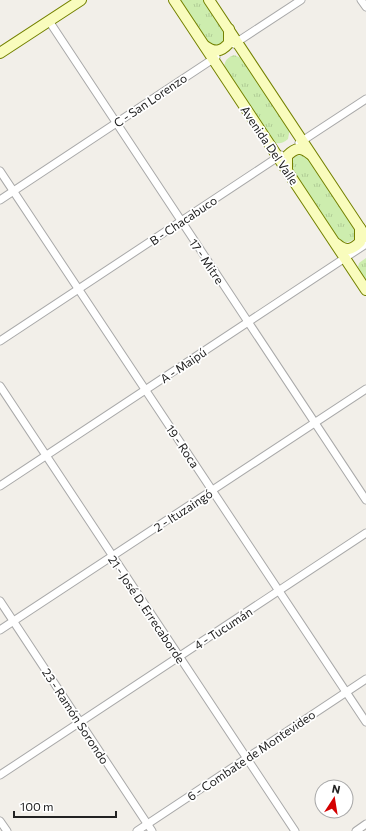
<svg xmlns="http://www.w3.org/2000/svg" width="366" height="831" font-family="Commissioner,sans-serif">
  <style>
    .grass { fill: url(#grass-tufts) }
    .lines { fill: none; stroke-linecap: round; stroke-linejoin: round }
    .street-casing { stroke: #a9a9a9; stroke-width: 9 }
    .secondary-casing { stroke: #748200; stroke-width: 12 }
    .street { stroke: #fff; stroke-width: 7 }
    .secondary { stroke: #f9fcbd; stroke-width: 10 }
    .labels { text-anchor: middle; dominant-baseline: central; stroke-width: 3.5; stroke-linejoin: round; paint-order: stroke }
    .street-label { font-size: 12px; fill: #222; stroke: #fff }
  </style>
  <defs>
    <pattern id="grass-tufts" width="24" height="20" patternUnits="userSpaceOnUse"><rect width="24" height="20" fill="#cdedae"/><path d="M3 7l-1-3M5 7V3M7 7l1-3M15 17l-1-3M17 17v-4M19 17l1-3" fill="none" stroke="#b0cb95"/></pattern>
  </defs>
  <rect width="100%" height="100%" fill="#f2efe9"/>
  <!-- grass -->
  <g class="grass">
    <path d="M 178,0 L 206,0 L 226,31 L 224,42 L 216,46 L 208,44 Z"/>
    <path d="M 234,55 L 244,59 L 290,128 L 288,139 C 282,144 279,144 272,142 L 225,71 C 223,63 226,58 234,55 Z"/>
    <path d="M 301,155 L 306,155 L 357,228 L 354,239 C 348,243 346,243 339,241 L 292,171 L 292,161 L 296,156 Z"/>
    <path d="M 366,258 L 366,283 L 358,267 L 359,263 Z"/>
  </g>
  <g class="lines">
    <!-- street casing -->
    <g class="street-casing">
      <g id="street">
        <path d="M 361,0 L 366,7"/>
        <path d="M 49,21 L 366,500"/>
        <path d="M 234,44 L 301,0"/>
        <path d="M 299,143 L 366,99"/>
        <path d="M 0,171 L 366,722"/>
        <path d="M 0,200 L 216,57"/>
        <path d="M 0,341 L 281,155"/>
        <path d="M 0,386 L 295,831"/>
        <path d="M 0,486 L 366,244"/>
        <path d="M 0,601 L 152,831"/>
        <path d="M 0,630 L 366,389"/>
        <path d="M 0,775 L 366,533"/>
        <path d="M 0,821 L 7,831"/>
        <path d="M 137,831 L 366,679"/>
        <path d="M 356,831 L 366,824"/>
      </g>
    </g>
    <!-- secondary casing -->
    <g class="secondary-casing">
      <g id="secondary">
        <path d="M 174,0 L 366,290"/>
        <path d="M 209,0 L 366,237"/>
        <path d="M 205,46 C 215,53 221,52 229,43 L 229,29"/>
        <path d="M 0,53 L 81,0"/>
        <path d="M 287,170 L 287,156 C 295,148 301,146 310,154"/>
        <path d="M 337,244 C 346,252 352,250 360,242 L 360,228"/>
      </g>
    </g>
    <!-- street -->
    <use href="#street" class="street"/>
    <!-- secondary -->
    <use href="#secondary" class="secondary"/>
  </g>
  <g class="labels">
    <!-- street labels -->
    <g class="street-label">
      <text transform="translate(150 100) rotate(-34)">C - San Lorenzo</text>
      <text transform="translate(270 145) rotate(56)">Avenida Del Valle</text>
      <text transform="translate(183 220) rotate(-34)">B - Chacabuco</text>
      <text transform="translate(207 261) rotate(56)">17 - Mitre</text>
      <text transform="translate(183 365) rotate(-34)">A - Maipú</text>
      <text transform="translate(183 446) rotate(56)">19 - Roca</text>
      <text transform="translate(183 510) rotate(-33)">2 - Ituzaingó</text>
      <text transform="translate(147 609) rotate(56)">21 - José D. Errecaborde</text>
      <text transform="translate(223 628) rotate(-33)">4 - Tucumán</text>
      <text transform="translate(76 716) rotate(57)">23 - Ramón Sorondo</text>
      <text transform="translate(251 755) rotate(-34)">6 - Combate de Montevideo</text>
    </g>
  </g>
  <!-- north arrow -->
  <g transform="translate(334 799) rotate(12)"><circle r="19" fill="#ffffff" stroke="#a7a7a7"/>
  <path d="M0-3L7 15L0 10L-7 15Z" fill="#d40000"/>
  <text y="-6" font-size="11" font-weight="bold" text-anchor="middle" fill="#222222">N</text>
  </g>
  <!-- scale -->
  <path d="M14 811v6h102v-6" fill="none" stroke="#222222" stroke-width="2"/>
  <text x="20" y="811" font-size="12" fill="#222222" stroke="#ffffff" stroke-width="3" paint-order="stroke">100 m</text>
</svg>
